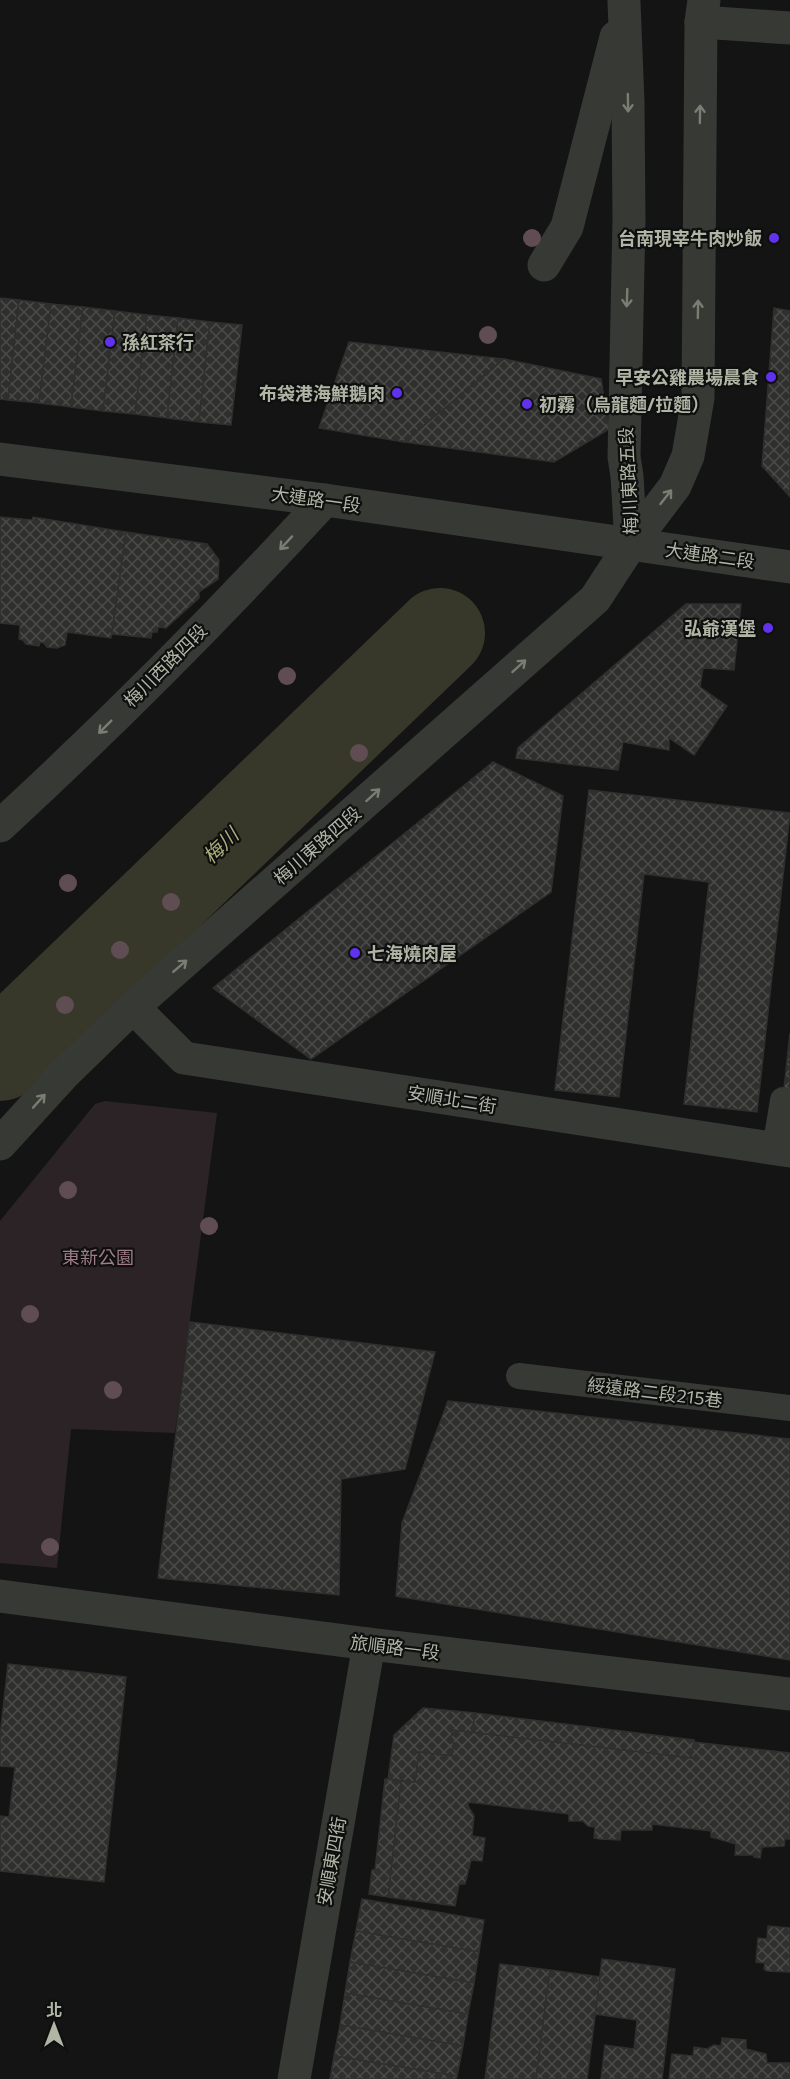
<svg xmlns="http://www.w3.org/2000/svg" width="790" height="2079" font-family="Commissioner,'Noto Sans TC',sans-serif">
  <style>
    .green { fill: #2c2326 }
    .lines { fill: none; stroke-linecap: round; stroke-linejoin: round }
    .river { stroke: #373829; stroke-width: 90 }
    .building { fill: url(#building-cross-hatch); stroke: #2e302d; stroke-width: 1.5 }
    .lane { stroke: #373934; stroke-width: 26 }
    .street { stroke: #373934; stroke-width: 33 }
    .tree { fill: #604d53 }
    .oneway { stroke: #7a7d72 }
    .poi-dot { fill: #6132ed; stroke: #0e0f0e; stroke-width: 2 }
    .labels { text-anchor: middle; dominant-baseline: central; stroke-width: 4.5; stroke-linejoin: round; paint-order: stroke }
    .poi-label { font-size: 18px; font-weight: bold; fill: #b0b5a5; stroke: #0e0f0e; text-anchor: end }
    .street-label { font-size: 18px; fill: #b0b5a5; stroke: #0e0f0e }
    .park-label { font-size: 18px; fill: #9f7c88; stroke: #0e0f0e }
    .water-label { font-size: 20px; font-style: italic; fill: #adaf7c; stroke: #0e0f0e }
  </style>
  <defs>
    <pattern id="building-cross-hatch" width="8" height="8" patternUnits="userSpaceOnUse" patternTransform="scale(1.5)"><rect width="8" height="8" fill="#2f302e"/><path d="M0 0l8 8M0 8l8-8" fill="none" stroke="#4b4c49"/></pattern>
  </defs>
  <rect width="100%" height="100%" fill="#131413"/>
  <!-- green -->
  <path class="green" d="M 105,1101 L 217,1113 L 175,1433 L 71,1429 L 57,1568 L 0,1563 L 0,1221 L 95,1104 Z"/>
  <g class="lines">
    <!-- river -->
    <path class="river" d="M 0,1056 L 440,633"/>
  </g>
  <!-- building -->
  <g class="building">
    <path d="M 0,298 L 19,300 L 8,400 L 0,399 Z"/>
    <path d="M 19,300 L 51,304 L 39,403 L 8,400 Z"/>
    <path d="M 51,304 L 83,307 L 71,407 L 39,403 Z"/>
    <path d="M 83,307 L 115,311 L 103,411 L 71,407 Z"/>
    <path d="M 774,308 L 790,311 L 790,497 L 762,466 Z"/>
    <path d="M 115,311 L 147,315 L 135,414 L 103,411 Z"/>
    <path d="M 147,315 L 178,318 L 167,418 L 135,414 Z"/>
    <path d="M 178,318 L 210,322 L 199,422 L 167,418 Z"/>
    <path d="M 210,322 L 242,325 L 231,425 L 199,422 Z"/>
    <path d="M 349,342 L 504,359 L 404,442 L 319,428 Z"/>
    <path d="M 504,359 L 601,379 L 609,429 L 554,462 L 404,442 Z"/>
    <path d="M 0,517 L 32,520 L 33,517 L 126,532 L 111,638 L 67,632 L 65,645 L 57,648 L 47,647 L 44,643 L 40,642 L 39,646 L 26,644 L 23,640 L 19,639 L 20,625 L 0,623 Z"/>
    <path d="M 126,532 L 207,544 L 219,560 L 218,579 L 199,592 L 199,598 L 166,628 L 158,627 L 157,632 L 152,632 L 151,638 L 112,634 Z"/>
    <path d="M 686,604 L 741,604 L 734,670 L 703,668 L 700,687 L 727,706 L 694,755 L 669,738 L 669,750 L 623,742 L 618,770 L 516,758 L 518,748 Z"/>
    <path d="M 493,762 L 563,796 L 551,892 L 311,1059 L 213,988 Z"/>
    <path d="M 589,790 L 790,813 L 757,1112 L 684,1104 L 709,882 L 644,874 L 619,1097 L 555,1090 Z"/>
    <path d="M 790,1033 L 790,1099 L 783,1098 Z"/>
    <path d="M 190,1322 L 435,1352 L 405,1469 L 341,1479 L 339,1595 L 158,1578 Z"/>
    <path d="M 448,1401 L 790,1439 L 790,1660 L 396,1596 L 402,1523 Z"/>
    <path d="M 8,1664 L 126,1677 L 104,1882 L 0,1871 L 0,1816 L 9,1817 L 15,1767 L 0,1766 L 0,1736 Z"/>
    <path d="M 423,1708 L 475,1713 L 472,1733 L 452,1730 L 451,1742 L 454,1743 L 452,1756 L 419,1752 L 415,1782 L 388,1779 L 394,1735 Z"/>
    <path d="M 475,1713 L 694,1740 L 694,1742 L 691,1758 L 472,1733 Z"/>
    <path d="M 452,1730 L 691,1758 L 694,1742 L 790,1753 L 790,1839 L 785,1839 L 784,1846 L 762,1847 L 760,1858 L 754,1857 L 754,1855 L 735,1855 L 736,1844 L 711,1837 L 711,1831 L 652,1824 L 652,1830 L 621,1830 L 620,1840 L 599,1839 L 594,1838 L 595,1827 L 588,1826 L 583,1821 L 569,1821 L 569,1814 L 468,1802 L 468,1806 L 474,1816 L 472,1836 L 485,1838 L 482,1861 L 471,1860 L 465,1884 L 459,1884 L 455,1906 L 388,1897 L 401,1781 L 415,1782 L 419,1752 L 452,1756 L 454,1743 L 451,1742 Z"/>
    <path d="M 385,1779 L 401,1781 L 388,1897 L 369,1894 L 372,1870 L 375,1870 Z"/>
    <path d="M 362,1899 L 484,1920 L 479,1952 L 356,1931 Z"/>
    <path d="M 768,1926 L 790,1928 L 790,1972 L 767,1971 L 764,1969 L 765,1963 L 756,1962 L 758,1938 L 767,1939 Z"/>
    <path d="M 356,1931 L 479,1952 L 474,1983 L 350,1962 Z"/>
    <path d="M 602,1959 L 675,1969 L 662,2079 L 601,2079 L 605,2045 L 634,2049 L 637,2020 L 595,2014 Z"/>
    <path d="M 350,1962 L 474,1983 L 468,2014 L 345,1993 Z"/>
    <path d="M 500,1964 L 550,1970 L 536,2079 L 485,2079 Z"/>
    <path d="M 550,1970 L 600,1977 L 587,2079 L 536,2079 Z"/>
    <path d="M 345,1993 L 468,2014 L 463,2046 L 340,2025 Z"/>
    <path d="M 340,2025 L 463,2046 L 457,2076 L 334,2056 Z"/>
    <path d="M 722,2038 L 746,2040 L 746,2049 L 766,2054 L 767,2063 L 790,2063 L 790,2079 L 669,2079 L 672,2054 L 693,2056 L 694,2047 L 707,2049 L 714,2045 L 721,2046 Z"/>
    <path d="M 334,2056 L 457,2076 L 456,2079 L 330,2079 Z"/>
  </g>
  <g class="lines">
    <!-- lane -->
    <g class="lane">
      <path d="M 775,1149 L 783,1100"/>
      <path d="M 519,1376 L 790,1408"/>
    </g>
    <!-- street -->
    <g class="street">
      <path d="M 624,2 L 628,102 L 629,220 L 624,457 L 627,476 L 631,544"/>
      <path d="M 701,22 L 790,28"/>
      <path d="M 544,265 L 567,227 L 616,37"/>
      <path d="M 0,459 L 325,500 L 790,567"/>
      <path d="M 0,826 C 113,722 221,613 325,500"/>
      <path d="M 133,1007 L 184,1058 L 790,1151"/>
      <path d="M 0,1144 L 63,1075 L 133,1007 L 595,599 L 631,544 L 675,486 L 688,456 L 698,398 L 701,22 L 704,0"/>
      <path d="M 0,1596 L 369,1644 L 790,1694"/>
      <path d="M 294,2079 L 369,1644"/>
    </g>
  </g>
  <!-- trees -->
  <g class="tree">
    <circle cx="532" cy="238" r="9"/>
    <circle cx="488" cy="335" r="9"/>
    <circle cx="287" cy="676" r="9"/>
    <circle cx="359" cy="753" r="9"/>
    <circle cx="68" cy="883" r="9"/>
    <circle cx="171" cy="902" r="9"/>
    <circle cx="120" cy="950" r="9"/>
    <circle cx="65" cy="1005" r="9"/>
    <circle cx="68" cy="1190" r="9"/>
    <circle cx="209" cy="1226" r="9"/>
    <circle cx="30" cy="1314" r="9"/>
    <circle cx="113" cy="1390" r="9"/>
    <circle cx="50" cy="1547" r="9"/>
  </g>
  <!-- one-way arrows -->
  <defs><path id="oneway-shaft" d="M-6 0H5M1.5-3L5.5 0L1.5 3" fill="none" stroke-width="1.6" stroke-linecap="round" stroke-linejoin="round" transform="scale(1.5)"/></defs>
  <g class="oneway">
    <use href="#oneway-shaft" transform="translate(628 103) rotate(89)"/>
    <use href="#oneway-shaft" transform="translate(700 114) rotate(-89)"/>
    <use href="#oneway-shaft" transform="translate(627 298) rotate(92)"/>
    <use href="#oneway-shaft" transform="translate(698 309) rotate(-89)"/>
    <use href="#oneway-shaft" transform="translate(666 497) rotate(-52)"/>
    <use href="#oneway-shaft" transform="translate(286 543) rotate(133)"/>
    <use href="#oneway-shaft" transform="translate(519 666) rotate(-42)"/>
    <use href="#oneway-shaft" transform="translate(105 727) rotate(135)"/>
    <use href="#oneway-shaft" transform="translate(373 795) rotate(-42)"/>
    <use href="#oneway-shaft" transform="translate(180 966) rotate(-41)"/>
    <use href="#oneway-shaft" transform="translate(39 1101) rotate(-48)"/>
  </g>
  <!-- markers -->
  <g class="poi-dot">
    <circle cx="774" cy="238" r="6"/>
    <circle cx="110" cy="342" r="6"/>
    <circle cx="771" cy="377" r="6"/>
    <circle cx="397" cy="393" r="6"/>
    <circle cx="527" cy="404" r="6"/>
    <circle cx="768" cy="628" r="6"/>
    <circle cx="355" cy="953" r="6"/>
  </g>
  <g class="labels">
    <!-- poi labels -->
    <g class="poi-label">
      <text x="762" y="238">台南現宰牛肉炒飯</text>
      <text x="122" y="342" text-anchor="start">孫紅茶行</text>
      <text x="759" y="377">早安公雞農場晨食</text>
      <text x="385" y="393">布袋港海鮮鵝肉</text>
      <text x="539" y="404" text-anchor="start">初霧（烏龍麵/拉麵）</text>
      <text x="756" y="628">弘爺漢堡</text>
      <text x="367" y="953" text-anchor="start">七海燒肉屋</text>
    </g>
    <!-- street labels -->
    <g class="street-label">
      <text transform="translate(628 481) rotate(-93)">梅川東路五段</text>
      <text transform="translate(316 499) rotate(8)">大連路一段</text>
      <text transform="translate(710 555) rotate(8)">大連路二段</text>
      <text transform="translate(165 665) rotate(-45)">梅川西路四段</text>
      <text transform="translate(317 845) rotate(-41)">梅川東路四段</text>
      <text transform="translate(452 1099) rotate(9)">安順北二街</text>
      <text transform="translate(655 1392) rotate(7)">綏遠路二段215巷</text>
      <text transform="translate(395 1647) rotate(7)">旅順路一段</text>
      <text transform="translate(331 1861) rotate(-80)">安順東四街</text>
    </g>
    <!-- park labels -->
    <g class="park-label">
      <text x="98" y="1257">東新公園</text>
    </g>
    <!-- water labels -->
    <g class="water-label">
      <text transform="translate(220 845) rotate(-44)">梅川</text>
    </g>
  </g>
  <!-- north arrow -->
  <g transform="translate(54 2025)" stroke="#0e0f0e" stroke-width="4.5" paint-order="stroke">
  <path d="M0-4.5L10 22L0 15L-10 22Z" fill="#b0b5a5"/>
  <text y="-9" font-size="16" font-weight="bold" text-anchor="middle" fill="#b0b5a5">北</text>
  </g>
</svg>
